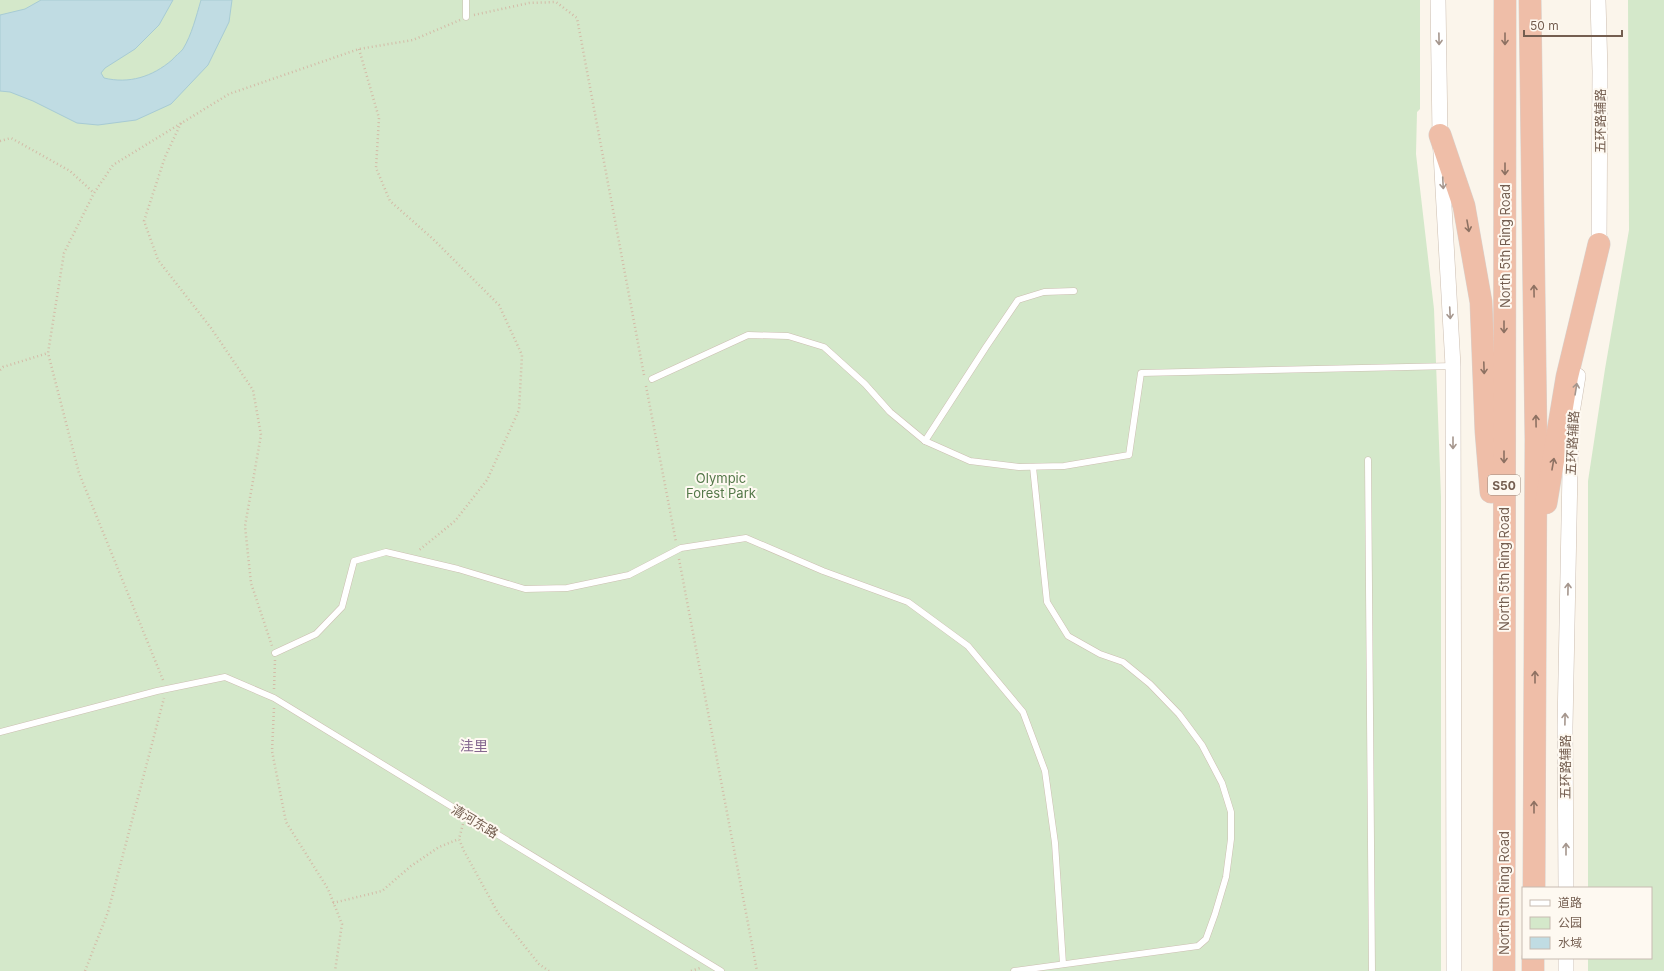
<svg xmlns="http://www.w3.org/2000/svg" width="1664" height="971" font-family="Inter,'Noto Sans SC',sans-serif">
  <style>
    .green { fill: #d4e8ca }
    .water { fill: #c0dce3; stroke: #a7cbd4 }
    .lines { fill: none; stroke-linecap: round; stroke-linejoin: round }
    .service-casing { stroke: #ccbeb1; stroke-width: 7 }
    .tertiary-casing { stroke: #ccbeb1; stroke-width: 16 }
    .motorway-casing { stroke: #d8d2ce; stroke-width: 23 }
    .path { stroke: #d3bba7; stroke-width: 2.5; stroke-dasharray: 1 3; stroke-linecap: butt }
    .service { stroke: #fff; stroke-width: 6 }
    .tertiary { stroke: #fff; stroke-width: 15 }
    .motorway { stroke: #efbea8; stroke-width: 22 }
    .oneway { stroke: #a5968d }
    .oneway2 { stroke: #8d7162 }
    .labels { text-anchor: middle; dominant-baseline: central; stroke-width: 4; stroke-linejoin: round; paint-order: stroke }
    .shield { fill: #fef9f1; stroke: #9d8c80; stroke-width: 1 }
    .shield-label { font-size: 12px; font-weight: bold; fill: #745e50 }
    .street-label { font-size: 13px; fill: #745e50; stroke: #fef9f1 }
    .park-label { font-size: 13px; fill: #547849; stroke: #fef9f1 }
    .neighbourhood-label { font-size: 14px; fill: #84678f; stroke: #fef9f1 }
  </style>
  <rect width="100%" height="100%" fill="#fbf5eb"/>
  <!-- green -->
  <g class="green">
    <path d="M 0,0 L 1420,0 L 1420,109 L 1417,112 L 1416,154 L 1434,309 L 1441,497 L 1441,971 L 0,971 Z"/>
    <path d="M 1628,0 L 1664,0 L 1664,971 L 1588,971 L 1588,958 L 1651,958 L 1651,888 L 1588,888 L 1588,481 L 1605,369 L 1629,230 Z"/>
  </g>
  <!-- water -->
  <path class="water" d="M 41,0 L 173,0 L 159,25 L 135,49 L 105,68 L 101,73 L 104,78 C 129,84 152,77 172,60 C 175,56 180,53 183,49 C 192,34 196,17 201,0 L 232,0 L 229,22 L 208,65 L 171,104 L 136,120 L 98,125 L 77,123 L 33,101 L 10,92 L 0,91 L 0,15 L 25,9 Z"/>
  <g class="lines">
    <!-- service casing -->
    <g class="service-casing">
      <g id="service">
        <path d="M 466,0 L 466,17"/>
        <path d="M 652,379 L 748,335 L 788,336 L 824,347 L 865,384 L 890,412 L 925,441 L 970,461 L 1019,467 L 1064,466 L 1129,455 L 1141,373 L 1453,366"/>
        <path d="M 925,441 L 986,347 L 1018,300 L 1044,292 L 1074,291"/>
        <path d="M 1368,460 L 1372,971"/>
        <path d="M 275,653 L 316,634 L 342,607 L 354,561 L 386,552 L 458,569 L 525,589 L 567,588 L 629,575 L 681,548 L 746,538 L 823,571 L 908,602 L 968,646 L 1023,712 L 1045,771 L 1055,843 L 1063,964"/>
        <path d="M 0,732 L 157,691 L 225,677 L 274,698 L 721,971"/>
        <path d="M 1014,971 L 1198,946 L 1206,939 L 1215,914 L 1226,877 L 1231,839 L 1231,812 L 1222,783 L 1202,745 L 1179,714 L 1150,684 L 1123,662 L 1100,654 L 1068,636 L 1047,602 L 1033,467"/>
      </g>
    </g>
    <!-- tertiary casing -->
    <g class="tertiary-casing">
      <g id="tertiary">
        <path d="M 1438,0 L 1440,135 L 1453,366 L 1454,971"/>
        <path d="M 1598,253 L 1599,244 L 1600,71 L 1598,0"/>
        <path d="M 1566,888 L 1565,727 L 1571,419 L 1578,376"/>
        <path d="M 1566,958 L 1566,971"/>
      </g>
    </g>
    <!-- motorway casing -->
    <g class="motorway-casing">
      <g id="motorway">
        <path d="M 1530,0 L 1536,439 L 1534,888"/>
        <path d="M 1440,135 L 1464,206 L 1481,302 L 1486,431 L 1491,492"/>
        <path d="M 1546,503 L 1567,377 L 1599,244"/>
        <path d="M 1504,971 L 1505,0"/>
        <path d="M 1533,971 L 1533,958"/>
      </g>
    </g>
    <!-- path -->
    <g class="path">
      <path d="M 474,15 L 529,3 L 556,2 L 577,18 L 644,375"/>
      <path d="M 359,49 L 379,118 L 376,168 L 390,201 L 433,239 L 499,305 L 522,355 L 519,410 L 487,480 L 455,521 L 418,551"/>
      <path d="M 181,123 L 165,157 L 144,221 L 158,260 L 211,328 L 253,390 L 261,435 L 245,526 L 251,583 L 272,646"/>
      <path d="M 0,141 L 11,138 L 70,171 L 94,193"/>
      <path d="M 0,370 L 3,367 L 48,353"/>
      <path d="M 646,386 L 676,542"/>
      <path d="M 679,559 L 757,971"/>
      <path d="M 163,680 L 79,473 L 48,353 L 64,253 L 94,193 L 113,165 L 229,94 L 359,49 L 413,40 L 460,20"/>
      <path d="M 274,689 L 275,660"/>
      <path d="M 274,708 L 272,751 L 286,822 L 328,889 L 342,924 L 335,971"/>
      <path d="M 463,824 L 459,839 L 464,851 L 498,913 L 539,964 L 549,971"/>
      <path d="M 333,903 L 382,891 L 411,866 L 439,847 L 459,839"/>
      <path d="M 85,971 L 108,912 L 164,698"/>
      <path d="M 691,971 L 700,968"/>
    </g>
    <!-- service -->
    <use href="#service" class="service"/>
    <!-- tertiary -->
    <use href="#tertiary" class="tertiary"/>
    <!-- motorway -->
    <use href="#motorway" class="motorway"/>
  </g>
  <!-- one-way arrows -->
  <defs><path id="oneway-shaft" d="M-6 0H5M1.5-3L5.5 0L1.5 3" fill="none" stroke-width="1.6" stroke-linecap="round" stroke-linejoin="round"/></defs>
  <g class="oneway">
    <use href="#oneway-shaft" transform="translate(1439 39) rotate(89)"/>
    <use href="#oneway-shaft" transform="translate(1443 183) rotate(87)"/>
    <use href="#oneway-shaft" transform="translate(1450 313) rotate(87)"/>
    <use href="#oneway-shaft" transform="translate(1576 389) rotate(-81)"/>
    <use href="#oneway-shaft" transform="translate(1453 443) rotate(90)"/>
    <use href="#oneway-shaft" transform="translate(1568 589) rotate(-89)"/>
    <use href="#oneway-shaft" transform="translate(1565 719) rotate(-89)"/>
    <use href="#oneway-shaft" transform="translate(1566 849) rotate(-90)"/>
  </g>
  <g class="oneway2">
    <use href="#oneway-shaft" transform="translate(1505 39) rotate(90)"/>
    <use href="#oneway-shaft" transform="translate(1505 169) rotate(90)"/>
    <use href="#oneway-shaft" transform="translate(1468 226) rotate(80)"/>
    <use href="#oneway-shaft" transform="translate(1534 291) rotate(-91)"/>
    <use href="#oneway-shaft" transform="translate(1504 327) rotate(90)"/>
    <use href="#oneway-shaft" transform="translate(1484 368) rotate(88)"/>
    <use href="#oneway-shaft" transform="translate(1536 421) rotate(-91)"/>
    <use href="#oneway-shaft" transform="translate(1504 457) rotate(90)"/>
    <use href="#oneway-shaft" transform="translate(1553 464) rotate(-80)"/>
    <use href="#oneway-shaft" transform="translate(1535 677) rotate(-90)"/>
    <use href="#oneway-shaft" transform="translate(1534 807) rotate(-90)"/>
  </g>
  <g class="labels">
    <!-- shield labels -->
    <rect class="shield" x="1488" y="475" width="32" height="20" rx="3"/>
    <g class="shield-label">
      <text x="1504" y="485">S50</text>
    </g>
    <!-- street labels -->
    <g class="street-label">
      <text transform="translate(1600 121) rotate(-90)">五环路辅路</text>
      <text transform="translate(1505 246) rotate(-90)">North 5th Ring Road</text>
      <text transform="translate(1572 443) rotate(-87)">五环路辅路</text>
      <text transform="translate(1504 569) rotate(-90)">North 5th Ring Road</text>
      <text transform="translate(1565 767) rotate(-90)">五环路辅路</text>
      <text transform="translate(475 821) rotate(31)">清河东路</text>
      <text transform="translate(1504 893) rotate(-90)">North 5th Ring Road</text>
    </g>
    <!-- park labels -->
    <g class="park-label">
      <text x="721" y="478">Olympic<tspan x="721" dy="15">Forest Park</tspan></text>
    </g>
    <!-- neighbourhood labels -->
    <g class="neighbourhood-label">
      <text x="474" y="745">洼里</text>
    </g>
  </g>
  <!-- legend -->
  <rect x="1522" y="887" width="130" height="72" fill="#fef9f1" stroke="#c7bbb1"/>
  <rect x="1530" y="900" width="20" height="6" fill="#ffffff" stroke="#c7bbb1"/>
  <text x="1558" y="907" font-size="12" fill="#745e50">道路</text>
  <rect x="1530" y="917" width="20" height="12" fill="#d4e8ca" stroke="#c7bbb1"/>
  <text x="1558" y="927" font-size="12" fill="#745e50">公园</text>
  <rect x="1530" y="937" width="20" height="12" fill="#c0dce3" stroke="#c7bbb1"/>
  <text x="1558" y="947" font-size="12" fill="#745e50">水域</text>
  <!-- scale -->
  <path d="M1524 30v6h98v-6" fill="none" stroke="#745e50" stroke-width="2"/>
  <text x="1530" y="30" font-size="12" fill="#745e50" stroke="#fef9f1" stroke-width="3" paint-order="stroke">50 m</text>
</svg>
